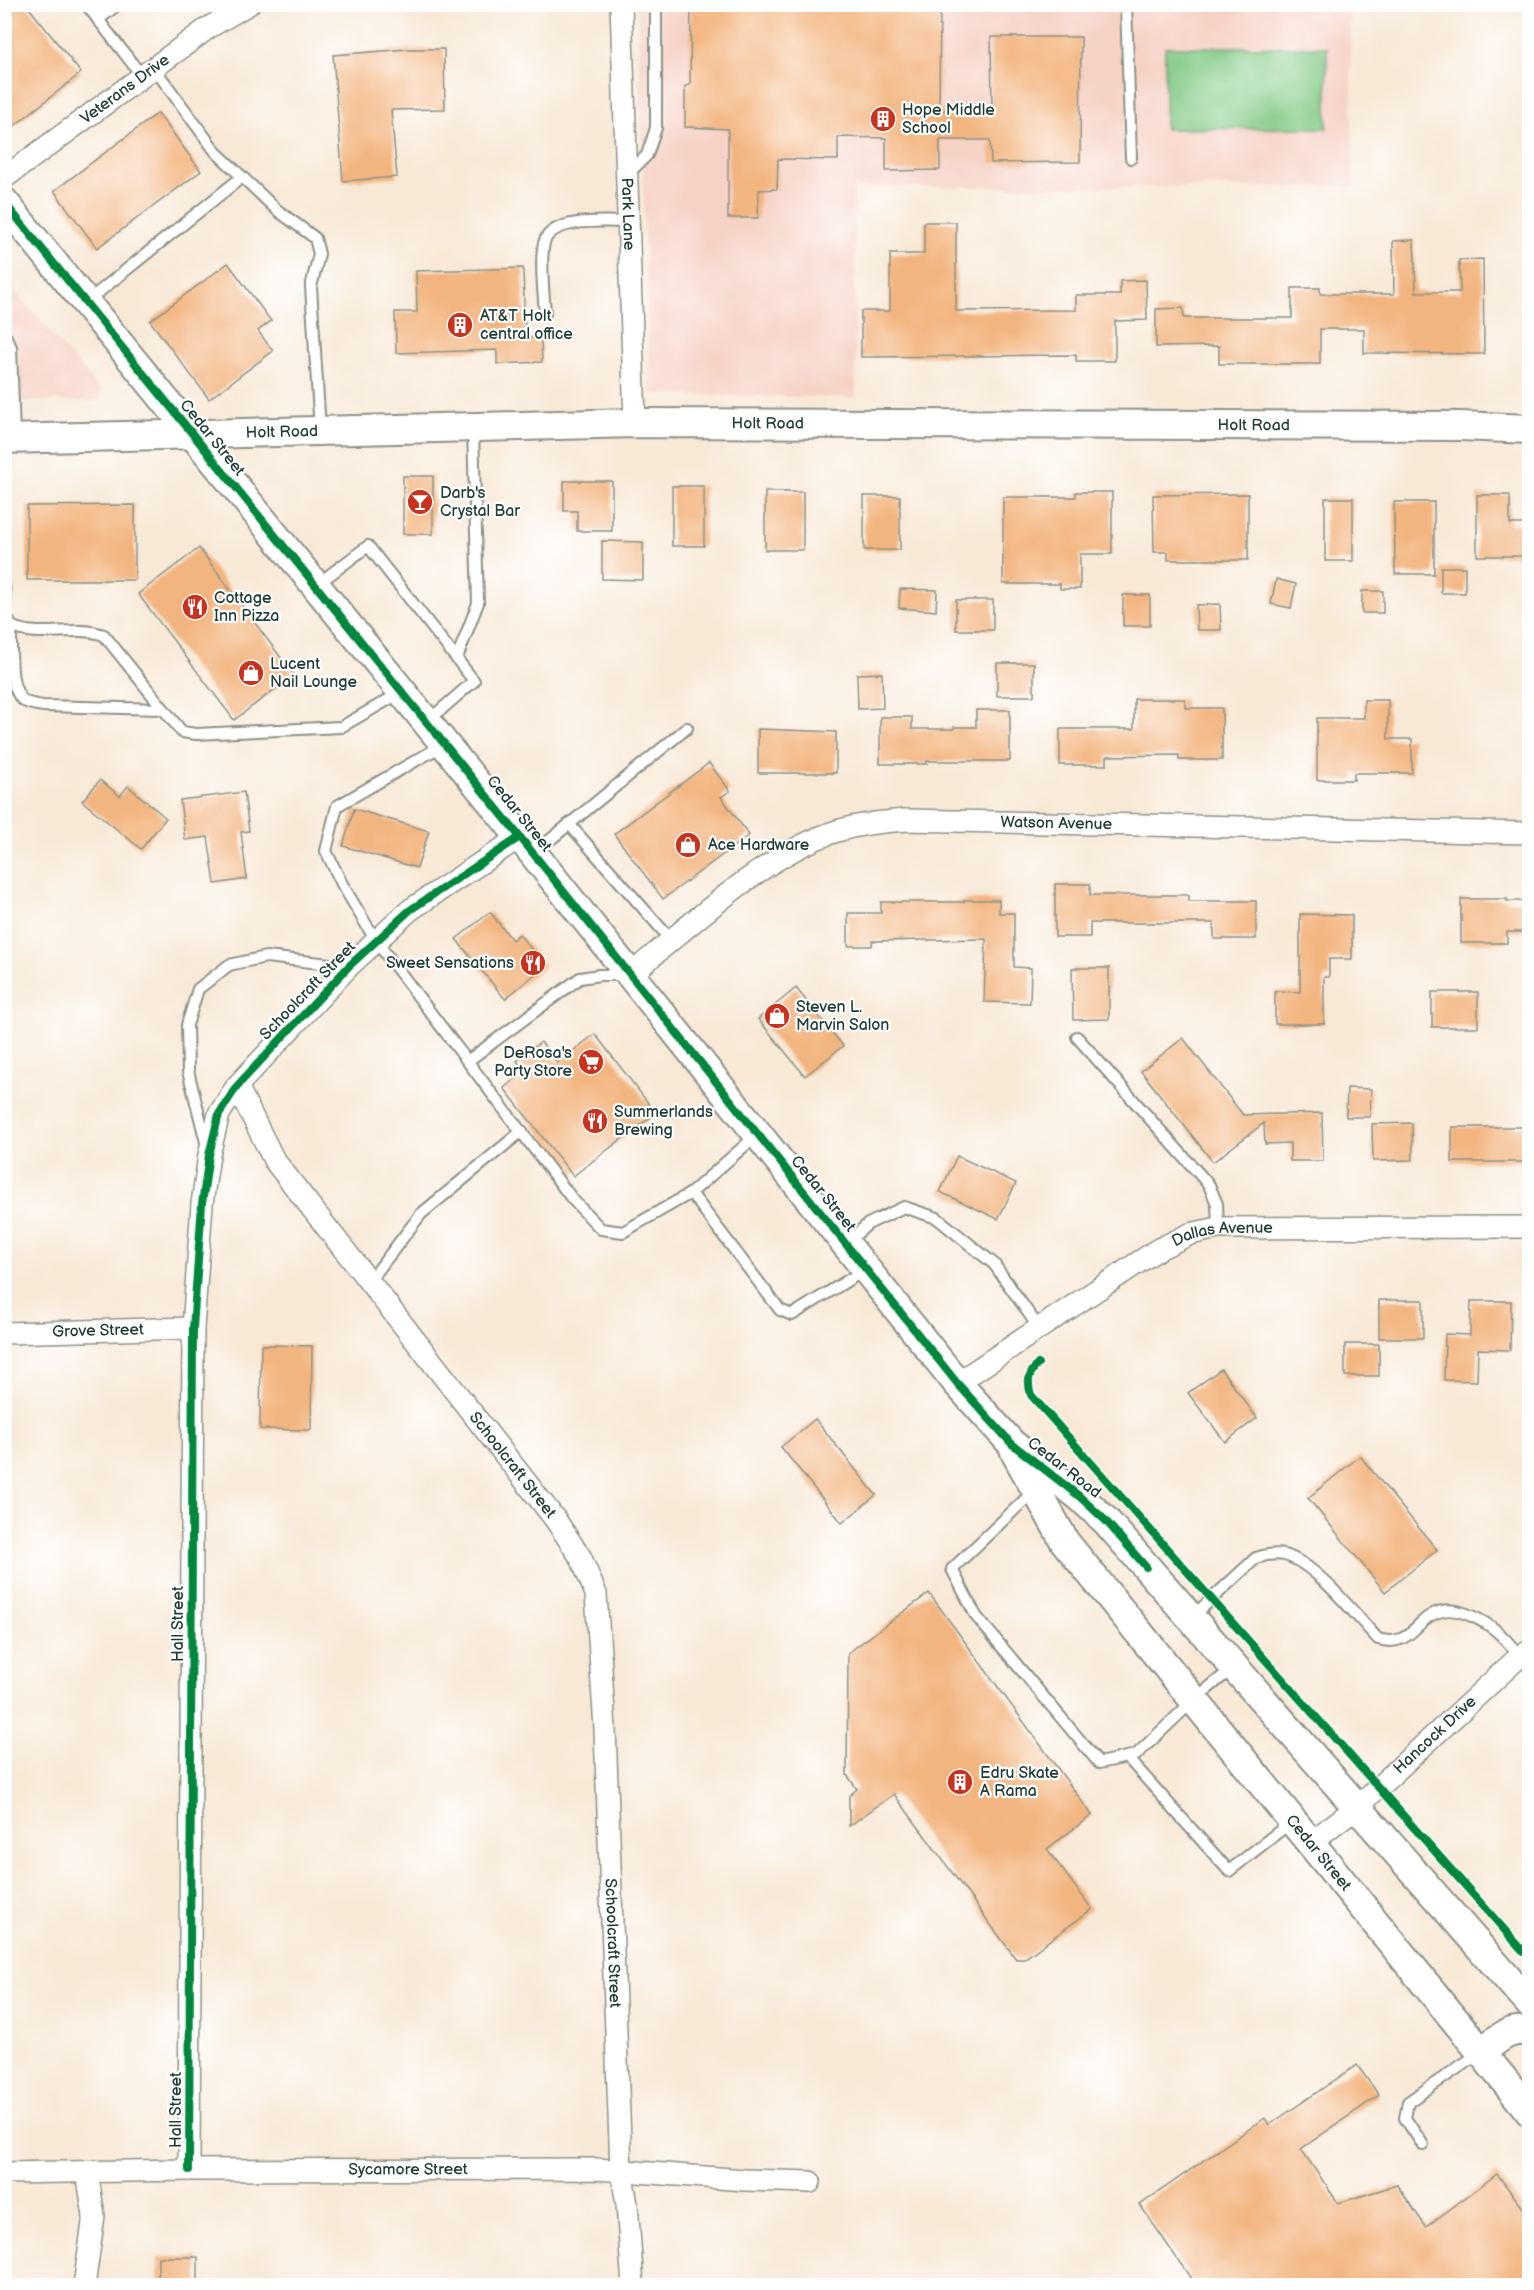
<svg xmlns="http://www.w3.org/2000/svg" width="1534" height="2290" font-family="'Balsamiq Sans',sans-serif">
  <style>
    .built { fill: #f6d1c5 }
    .green { fill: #81c984; stroke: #50835c; stroke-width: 1.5 }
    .building { fill: #f3b580 }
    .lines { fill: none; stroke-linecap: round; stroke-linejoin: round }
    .lane-casing { stroke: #8c9386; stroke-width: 14 }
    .street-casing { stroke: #8c9386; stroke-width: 24 }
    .secondary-casing { stroke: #8c9386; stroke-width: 32 }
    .lane { stroke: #fff; stroke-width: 10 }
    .street { stroke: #fff; stroke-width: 21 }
    .secondary { stroke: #fff; stroke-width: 28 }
    .cycleway-casing { stroke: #fff; stroke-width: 11 }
    .cycleway { stroke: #00873e; stroke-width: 8 }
    .labels { text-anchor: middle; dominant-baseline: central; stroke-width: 4.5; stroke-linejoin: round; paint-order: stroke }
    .street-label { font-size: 16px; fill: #1f3d34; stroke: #fff }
    .poi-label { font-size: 16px; fill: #1f3d34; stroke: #fff; text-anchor: start }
  </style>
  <rect width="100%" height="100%" fill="#fff"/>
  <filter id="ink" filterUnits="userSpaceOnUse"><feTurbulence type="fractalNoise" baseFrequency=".0167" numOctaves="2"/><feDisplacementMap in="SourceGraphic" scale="12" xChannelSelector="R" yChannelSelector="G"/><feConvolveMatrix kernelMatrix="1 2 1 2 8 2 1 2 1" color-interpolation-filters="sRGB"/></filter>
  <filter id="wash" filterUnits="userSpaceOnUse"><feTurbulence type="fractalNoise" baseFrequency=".008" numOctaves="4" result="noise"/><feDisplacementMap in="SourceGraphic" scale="24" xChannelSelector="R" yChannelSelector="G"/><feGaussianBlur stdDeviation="1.35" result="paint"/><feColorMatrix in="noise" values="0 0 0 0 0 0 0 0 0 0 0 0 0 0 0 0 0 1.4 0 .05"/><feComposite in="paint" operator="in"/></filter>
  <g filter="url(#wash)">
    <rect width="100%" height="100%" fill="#f8e9d7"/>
    <!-- built -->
    <g class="built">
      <path d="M 637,5 L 1349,5 L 1354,187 L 854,187 L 856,398 L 650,394 Z"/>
      <path d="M 4,279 L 101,391 L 99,401 L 5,401 Z"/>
    </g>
    <!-- green -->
    <path class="green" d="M 1165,47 L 1327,47 L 1327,128 L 1165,129 Z"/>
    <g id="blocks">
      <!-- building -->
      <g class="building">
        <path d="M 4,4 L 26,4 L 81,73 L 4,134 Z"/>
        <path d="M 691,4 L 940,4 L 939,110 L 992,110 L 991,37 L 1081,37 L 1080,162 L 991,163 L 990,140 L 940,140 L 940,170 L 886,171 L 886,138 L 838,137 L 838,160 L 778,159 L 777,189 L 759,190 L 758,218 L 728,218 L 728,129 L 685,127 L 685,86 L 690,85 Z"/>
        <path d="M 408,49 L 444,49 L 445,109 L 391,110 L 397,177 L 343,181 L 333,55 Z"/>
        <path d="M 158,113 L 201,171 L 97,248 L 54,191 Z"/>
        <path d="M 924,222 L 956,222 L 956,311 L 1076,310 L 1076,295 L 1120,295 L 1120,281 L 1146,280 L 1147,320 L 1115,321 L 1115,361 L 1076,361 L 1076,355 L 861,357 L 861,311 L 890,311 L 890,254 L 924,254 Z"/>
        <path d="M 1414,240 L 1416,292 L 1460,292 L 1459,260 L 1483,259 L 1484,354 L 1364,353 L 1364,329 L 1320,329 L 1320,364 L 1219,364 L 1219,346 L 1156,347 L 1156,309 L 1183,308 L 1184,318 L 1292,318 L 1292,288 L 1320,288 L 1320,294 L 1394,294 L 1393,241 Z"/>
        <path d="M 228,263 L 271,321 L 258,331 L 273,351 L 209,399 L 150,321 Z"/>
        <path d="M 523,268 L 525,338 L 541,338 L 542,362 L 497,364 L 497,350 L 396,353 L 395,312 L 417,312 L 416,271 Z"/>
        <rect x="403" y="476" width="30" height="58"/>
        <path d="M 564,481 L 612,481 L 612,531 L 577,531 L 577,511 L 564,511 Z"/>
        <rect x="672" y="486" width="32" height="60"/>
        <rect x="765" y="492" width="38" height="58"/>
        <path d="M 1076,492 L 1112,492 L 1112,554 L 1080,554 L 1080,589 L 1060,589 L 1060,584 L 1003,584 L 1003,497 L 1076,497 Z"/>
        <path d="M 1248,494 L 1248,560 L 1168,560 L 1168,552 L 1154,552 L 1153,495 Z"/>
        <path d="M 1477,495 L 1510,495 L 1510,524 L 1530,524 L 1530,556 L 1477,556 Z"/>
        <rect x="864" y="496" width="36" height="54"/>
        <rect x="1325" y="498" width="28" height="63"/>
        <path d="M 1394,502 L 1434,502 L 1434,574 L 1395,574 Z"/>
        <path d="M 135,505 L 135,580 L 27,580 L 27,506 Z"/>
        <path d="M 602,541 L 643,542 L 643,580 L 602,579 Z"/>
        <path d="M 199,548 L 294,675 L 234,720 L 138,594 Z"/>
        <rect x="1441" y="567" width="24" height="26"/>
        <path d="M 1276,579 L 1296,584 L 1291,608 L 1271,604 Z"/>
        <path d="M 900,589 L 937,590 L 936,611 L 899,608 Z"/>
        <rect x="1362" y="591" width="21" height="22"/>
        <rect x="1123" y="595" width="27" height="31"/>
        <rect x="956" y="600" width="37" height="30"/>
        <path d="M 1220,604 L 1221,630 L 1197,630 L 1196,605 Z"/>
        <rect x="997" y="663" width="37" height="33"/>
        <path d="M 882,673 L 883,708 L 858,709 L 857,674 Z"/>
        <path d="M 1134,699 L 1185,699 L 1185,708 L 1222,708 L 1222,760 L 1179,760 L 1179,755 L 1107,756 L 1107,765 L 1060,765 L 1060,729 L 1134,729 Z"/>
        <path d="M 1364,700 L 1388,700 L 1388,739 L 1412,739 L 1412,773 L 1354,773 L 1354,780 L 1317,780 L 1317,718 L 1364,718 Z"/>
        <path d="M 976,710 L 1010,710 L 1010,761 L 927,761 L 927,764 L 880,764 L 880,717 L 912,717 L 912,729 L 954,729 L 954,727 L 976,727 Z"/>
        <path d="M 758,729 L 836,732 L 836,773 L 758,773 Z"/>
        <path d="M 709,763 L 730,791 L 721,797 L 749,835 L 663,899 L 614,834 Z"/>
        <path d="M 100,780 L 120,796 L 128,786 L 166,818 L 141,849 L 82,801 Z"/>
        <path d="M 244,792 L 249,831 L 241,832 L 247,879 L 215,884 L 208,837 L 185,840 L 180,800 Z"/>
        <path d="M 354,809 L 429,831 L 417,868 L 343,846 Z"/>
        <path d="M 1055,884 L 1090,884 L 1090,895 L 1189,895 L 1189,901 L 1256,901 L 1256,939 L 1214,939 L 1214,923 L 1090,923 L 1090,937 L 1055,937 Z"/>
        <path d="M 1461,899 L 1507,899 L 1507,901 L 1530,901 L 1530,932 L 1507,932 L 1507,943 L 1461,943 Z"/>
        <path d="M 964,900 L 999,900 L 999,913 L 1014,913 L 1014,967 L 1031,968 L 1030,1003 L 984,1002 L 986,939 L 872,941 L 872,946 L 848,946 L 848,913 L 881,913 L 881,902 L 964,902 Z"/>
        <path d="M 490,912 L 512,940 L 519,934 L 545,966 L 505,999 L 456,939 Z"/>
        <path d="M 1300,914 L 1352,915 L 1352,959 L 1329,959 L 1329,977 L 1324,977 L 1324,1024 L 1275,1024 L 1275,991 L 1300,992 Z"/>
        <path d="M 1072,968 L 1109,968 L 1109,1019 L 1073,1020 Z"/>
        <path d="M 796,988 L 843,1046 L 805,1076 L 758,1019 Z"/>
        <rect x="1432" y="992" width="46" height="35"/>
        <path d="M 595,1034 L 656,1113 L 573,1176 L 504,1088 L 525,1071 L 517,1061 L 541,1042 L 557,1063 Z"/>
        <path d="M 1183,1038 L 1243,1115 L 1322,1113 L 1323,1161 L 1290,1161 L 1290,1143 L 1265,1144 L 1264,1123 L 1213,1162 L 1141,1071 Z"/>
        <path d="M 1347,1088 L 1371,1089 L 1370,1117 L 1346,1117 Z"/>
        <path d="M 1412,1123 L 1413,1160 L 1373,1161 L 1372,1124 Z"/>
        <rect x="1452" y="1127" width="78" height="35"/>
        <path d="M 957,1156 L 1016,1183 L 998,1219 L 940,1192 Z"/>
        <rect x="1379" y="1300" width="44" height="38"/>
        <path d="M 1471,1301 L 1511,1301 L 1510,1350 L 1478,1349 L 1477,1381 L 1444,1380 L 1445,1334 L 1470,1335 Z"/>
        <rect x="1345" y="1344" width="34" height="32"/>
        <path d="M 261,1345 L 312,1346 L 311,1430 L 260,1429 Z"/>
        <path d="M 1221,1369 L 1257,1418 L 1225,1442 L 1188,1393 Z"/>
        <path d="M 815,1419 L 876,1495 L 842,1523 L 781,1447 Z"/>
        <path d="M 1360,1456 L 1437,1550 L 1385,1592 L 1308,1498 Z"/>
        <path d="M 929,1593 L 1092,1815 L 1047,1849 L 1092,1909 L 1024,1959 L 1016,1959 L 894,1794 L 849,1826 L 849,1796 L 857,1789 L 847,1775 L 848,1653 Z"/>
        <path d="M 1357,2065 L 1379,2095 L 1301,2149 L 1338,2203 L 1397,2185 L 1426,2227 L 1497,2174 L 1530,2217 L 1530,2286 L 1196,2286 L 1140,2205 L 1265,2118 L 1269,2125 Z"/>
        <rect x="158" y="2257" width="40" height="29"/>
      </g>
    </g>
  </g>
  <g filter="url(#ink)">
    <use href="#blocks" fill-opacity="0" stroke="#8c9386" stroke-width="1.5"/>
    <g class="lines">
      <!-- lane casing -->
      <g class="lane-casing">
        <g id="lane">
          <path d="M 86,4 L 142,76"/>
          <path d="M 1126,4 L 1131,158"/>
          <path d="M 98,20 L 118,4"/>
          <path d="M 154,68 L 216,152 L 277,210 L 315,238 L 319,254 L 311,287 L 320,431"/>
          <path d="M 627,175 L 647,155 L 656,128 L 656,4"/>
          <path d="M 85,303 L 242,177"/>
          <path d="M 545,314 C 544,296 539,255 545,240 C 555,217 608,222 628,222"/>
          <path d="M 4,334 L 11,347 L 14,437"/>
          <path d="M 4,585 L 6,616 L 11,626 C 40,640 73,624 104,635 L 182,732 L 196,734 L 341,727 L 400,693"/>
          <path d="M 315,586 L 368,546 L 474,681 L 428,721"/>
          <path d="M 11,626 C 12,646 7,688 24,701 C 29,704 37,705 43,706 L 162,709"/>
          <path d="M 457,658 L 478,603 L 473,429"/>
          <path d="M 443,745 L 337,806 L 326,851 L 342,884 L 376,941 L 573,1200 L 601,1229 L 623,1232 L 691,1193 L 758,1134"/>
          <path d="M 569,824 L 672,941"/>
          <path d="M 534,853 L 687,728"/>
          <path d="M 1077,1037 L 1209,1185 L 1217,1204 L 1218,1228"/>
          <path d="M 469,1060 L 580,978 L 600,975 L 624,975"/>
          <path d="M 207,1146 L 188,1071 L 187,1025 L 198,989 L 229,965 L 266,957 L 348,966"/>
          <path d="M 691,1193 L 780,1310 L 792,1315 L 866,1269"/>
          <path d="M 846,1243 L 868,1224 L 904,1207 L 937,1218 L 994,1264 L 1039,1328"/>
          <path d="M 369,1282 L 421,1214 L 522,1131"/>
          <path d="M 1034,1491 L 952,1569 L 976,1616 L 1099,1763 L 1136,1755 L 1195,1699 L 1234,1667"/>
          <path d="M 1191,1618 L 1256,1558 C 1265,1555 1274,1553 1284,1555 C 1315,1562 1356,1616 1378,1639 C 1413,1649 1414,1617 1442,1611 C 1456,1607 1478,1618 1490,1626 C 1501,1633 1511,1646 1520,1656"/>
          <path d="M 1127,1757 L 1229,1871 L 1291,1822"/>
          <path d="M 1423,2145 L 1405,2118 L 1408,2102 L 1481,2052"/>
        </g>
      </g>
      <!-- street casing -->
      <g class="street-casing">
        <g id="street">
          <path id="s1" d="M 621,4 L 635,423"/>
          <path id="s2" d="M 4,178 L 208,28 L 249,4"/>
          <path id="s3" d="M 630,975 C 688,927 766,853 837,831 C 860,824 882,822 905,820 L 1530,833"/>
          <path id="s4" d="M 237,1086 L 274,1160 L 555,1519 L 581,1558 L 596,1594 L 605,1729 L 621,2170 L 627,2204 L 633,2286"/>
          <path id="s5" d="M 4,1333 L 193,1328"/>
          <path id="s6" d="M 957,1383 L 1157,1250 L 1190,1234 L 1218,1228 L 1530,1227"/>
          <path id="s7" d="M 1311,1842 L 1357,1807 L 1520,1656 L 1530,1651"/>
          <path d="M 189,2170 L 193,1328 L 202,1204 L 209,1155 L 219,1114 L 237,1086 L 349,966 L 410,910 L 520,837"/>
          <path id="s8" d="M 4,2173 L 189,2170 L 597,2169 L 745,2180 L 810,2182"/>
          <path d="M 84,2286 L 94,2216 L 87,2172"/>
        </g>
      </g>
      <!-- secondary casing -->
      <g class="secondary-casing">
        <g id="secondary">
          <path d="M 4,202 L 520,837 L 957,1383 L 1012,1444 L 1079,1496 L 1106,1521 L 1530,2004"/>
          <path id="s9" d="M 4,439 L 635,423 L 1460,426 L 1530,429"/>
          <path id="s10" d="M 1015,1452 L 1065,1542 L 1530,2112"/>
          <path d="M 1481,2052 C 1496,2041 1509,2026 1530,2032"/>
        </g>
      </g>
      <!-- lane -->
      <use href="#lane" class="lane"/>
      <!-- street -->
      <use href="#street" class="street"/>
      <!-- secondary -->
      <use href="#secondary" class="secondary"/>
      <!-- cycleway casing -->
      <g class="cycleway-casing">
        <g id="cycleway">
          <path d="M 4,202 L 520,837 L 957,1383 L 1012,1444 L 1079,1496 L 1106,1521 L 1146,1567"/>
          <path d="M 1038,1364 C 1028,1374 1027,1381 1031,1395 L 1524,1952 L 1530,1954"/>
          <path d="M 189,2170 L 193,1328 L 202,1204 L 209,1155 L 219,1114 L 237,1086 L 349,966 L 410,910 L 520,837"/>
        </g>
      </g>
      <!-- cycleway -->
      <use href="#cycleway" class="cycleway"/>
    </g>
  </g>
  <!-- icons -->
  <defs>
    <g id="building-disc" transform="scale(1.35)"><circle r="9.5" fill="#c8321e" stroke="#fff"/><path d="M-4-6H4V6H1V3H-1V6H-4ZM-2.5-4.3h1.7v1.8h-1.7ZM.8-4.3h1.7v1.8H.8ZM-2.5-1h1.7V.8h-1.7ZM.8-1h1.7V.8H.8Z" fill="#fff"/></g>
    <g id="bar-disc" transform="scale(1.35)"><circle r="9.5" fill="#c8321e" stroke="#fff"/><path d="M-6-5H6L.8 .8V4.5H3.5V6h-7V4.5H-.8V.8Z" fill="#fff"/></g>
    <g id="restaurant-disc" transform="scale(1.35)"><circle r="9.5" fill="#c8321e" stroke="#fff"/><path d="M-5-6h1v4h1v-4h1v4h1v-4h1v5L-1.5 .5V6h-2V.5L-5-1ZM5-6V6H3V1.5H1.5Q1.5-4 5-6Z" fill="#fff"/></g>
    <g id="shop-disc" transform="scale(1.35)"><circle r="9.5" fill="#c8321e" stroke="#fff"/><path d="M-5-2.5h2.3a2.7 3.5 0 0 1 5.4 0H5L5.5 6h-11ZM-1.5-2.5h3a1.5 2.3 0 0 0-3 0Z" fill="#fff"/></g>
    <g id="supermarket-disc" transform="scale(1.35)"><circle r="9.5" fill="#c8321e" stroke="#fff"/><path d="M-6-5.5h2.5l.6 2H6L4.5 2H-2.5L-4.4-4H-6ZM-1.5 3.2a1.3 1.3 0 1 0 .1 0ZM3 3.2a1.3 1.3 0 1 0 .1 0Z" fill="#fff"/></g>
  </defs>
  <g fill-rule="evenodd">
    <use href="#building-disc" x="883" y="119"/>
    <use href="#building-disc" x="460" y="325"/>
    <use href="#bar-disc" x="420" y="502"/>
    <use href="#restaurant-disc" x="195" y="607"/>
    <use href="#shop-disc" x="251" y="673"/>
    <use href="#shop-disc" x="688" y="845"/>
    <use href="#restaurant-disc" x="533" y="963"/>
    <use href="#shop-disc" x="777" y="1016"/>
    <use href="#supermarket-disc" x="591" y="1062"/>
    <use href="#restaurant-disc" x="595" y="1121"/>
    <use href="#building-disc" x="960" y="1782"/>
  </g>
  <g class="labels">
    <!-- street labels -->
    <g class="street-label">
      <text stroke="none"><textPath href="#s2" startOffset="150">Veterans Drive</textPath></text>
      <text stroke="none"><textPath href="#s1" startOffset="210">Park Lane</textPath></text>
      <text stroke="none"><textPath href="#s9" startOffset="764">Holt Road</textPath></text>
      <text stroke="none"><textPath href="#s9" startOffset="1250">Holt Road</textPath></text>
      <text stroke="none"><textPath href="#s9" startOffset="278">Holt Road</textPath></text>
      <text transform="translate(212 438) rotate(51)">Cedar Street</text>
      <text transform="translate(519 814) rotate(51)">Cedar Street</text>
      <text stroke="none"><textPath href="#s3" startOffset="474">Watson Avenue</textPath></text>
      <text transform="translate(308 991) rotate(-46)">Schoolcraft Street</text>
      <text transform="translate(823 1194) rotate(51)">Cedar Street</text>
      <text stroke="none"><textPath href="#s6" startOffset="309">Dallas Avenue</textPath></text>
      <text stroke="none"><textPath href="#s5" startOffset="94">Grove Street</textPath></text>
      <text stroke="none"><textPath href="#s4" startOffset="470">Schoolcraft Street</textPath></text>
      <text transform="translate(1064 1468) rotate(38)">Cedar Road</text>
      <text transform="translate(178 1624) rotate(-90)">Hall Street</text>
      <text stroke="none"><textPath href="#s7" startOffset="164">Hancock Drive</textPath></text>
      <text stroke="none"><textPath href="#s10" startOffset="504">Cedar Street</textPath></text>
      <text stroke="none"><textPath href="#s4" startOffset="974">Schoolcraft Street</textPath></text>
      <text transform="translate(176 2110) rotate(-90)">Hall Street</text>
      <text stroke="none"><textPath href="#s8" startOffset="404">Sycamore Street</textPath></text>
    </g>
    <!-- poi labels -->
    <g class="poi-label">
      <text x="902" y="110">Hope Middle<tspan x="902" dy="18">School</tspan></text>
      <text x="480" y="316">AT&amp;T Holt<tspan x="480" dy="18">central office</tspan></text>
      <text x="440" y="493">Darb's<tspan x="440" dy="18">Crystal Bar</tspan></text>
      <text x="214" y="598">Cottage<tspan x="214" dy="18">Inn Pizza</tspan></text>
      <text x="270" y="664">Lucent<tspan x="270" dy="18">Nail Lounge</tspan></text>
      <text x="708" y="845">Ace Hardware</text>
      <text x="514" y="963" text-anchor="end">Sweet Sensations</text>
      <text x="796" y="1007">Steven L.<tspan x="796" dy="18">Marvin Salon</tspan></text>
      <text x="572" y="1053" text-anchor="end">DeRosa's<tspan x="572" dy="18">Party Store</tspan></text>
      <text x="614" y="1112">Summerlands<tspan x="614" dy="18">Brewing</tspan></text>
      <text x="980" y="1773">Edru Skate<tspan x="980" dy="18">A Rama</tspan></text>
    </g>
  </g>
  <!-- margin -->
  <rect width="1534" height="2290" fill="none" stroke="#fff" stroke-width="24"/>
</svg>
